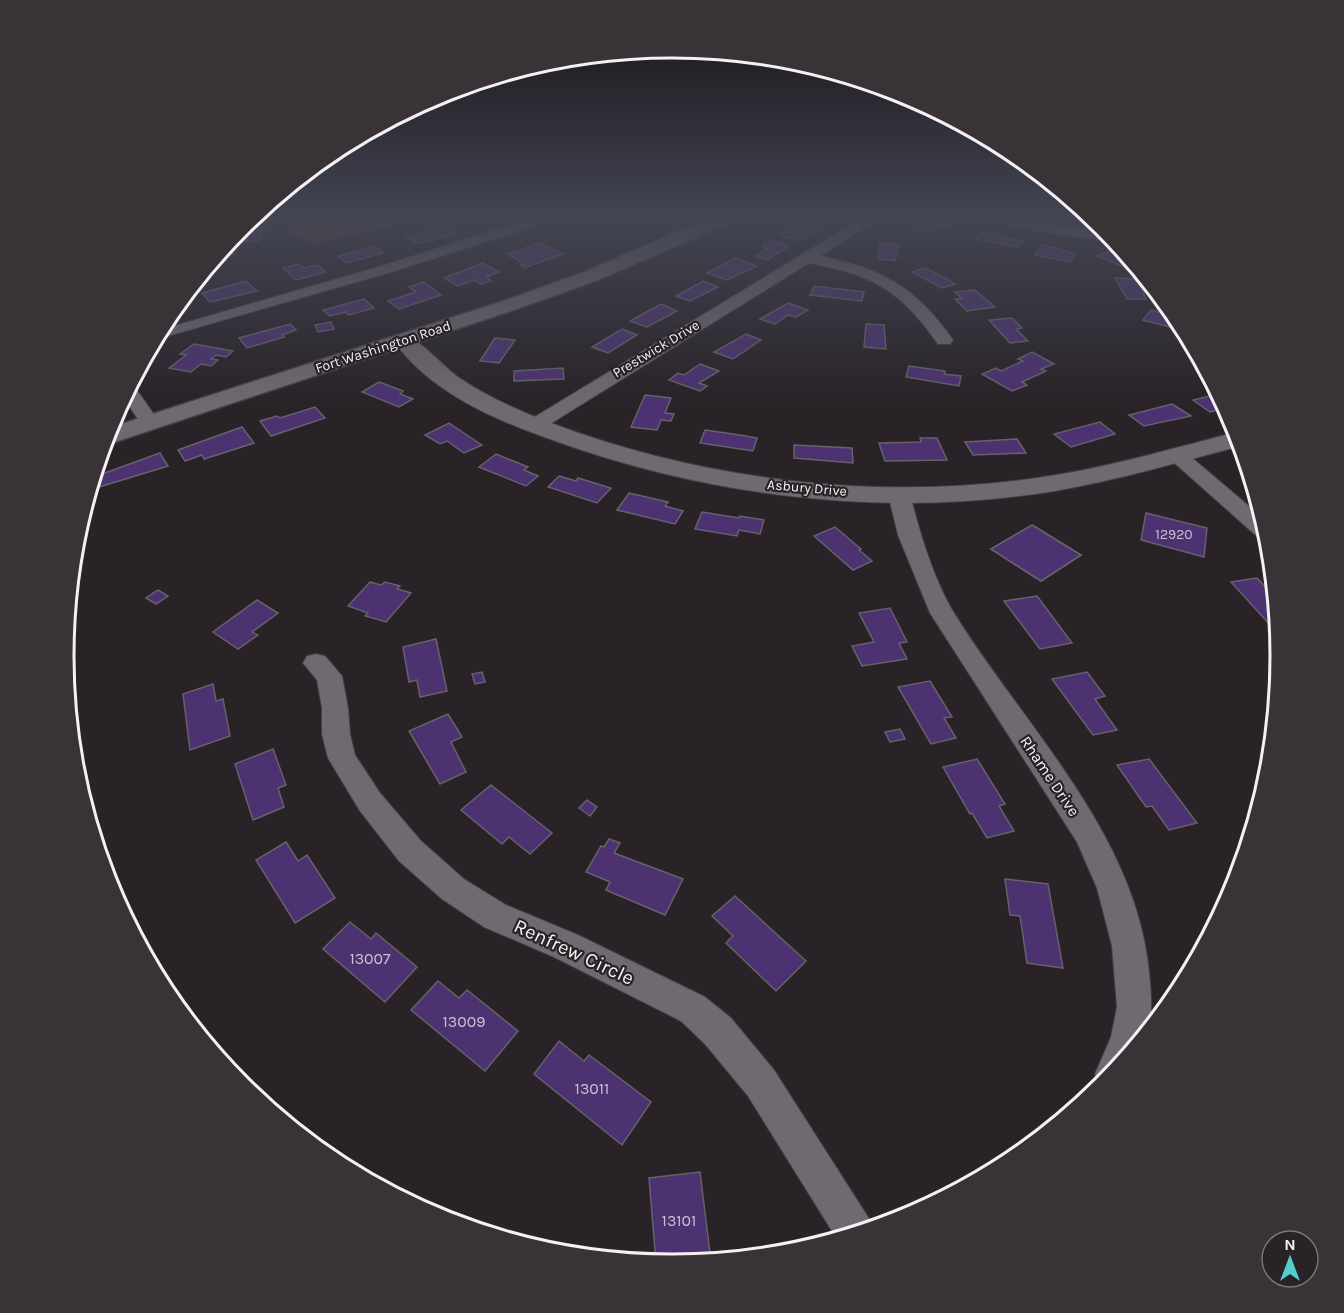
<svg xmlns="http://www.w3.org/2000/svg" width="1344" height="1313" font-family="Karla,sans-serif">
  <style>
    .forest { fill: #7b2f30 }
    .building { fill: #4c3271; stroke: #65626a; stroke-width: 1.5 }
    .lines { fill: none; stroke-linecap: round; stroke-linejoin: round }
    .minor-casing { stroke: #433f43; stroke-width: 2 }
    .tertiary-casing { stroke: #433f43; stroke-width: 2 }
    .secondary-casing { stroke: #433f43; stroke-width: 3 }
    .minor { fill: #70696f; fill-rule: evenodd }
    .tertiary { fill: #70696f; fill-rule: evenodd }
    .secondary { fill: #70696f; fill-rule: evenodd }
    .labels { text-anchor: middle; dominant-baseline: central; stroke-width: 4.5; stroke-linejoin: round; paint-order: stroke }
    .far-street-label { font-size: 14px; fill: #f4f0f3; stroke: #292328 }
    .number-label { font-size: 14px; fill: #cac0d2 }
    .street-label { font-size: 16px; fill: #f4f0f3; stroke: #292328 }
    .near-number-label { font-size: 16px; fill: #cac0d2 }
    .near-street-label { font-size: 20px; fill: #f4f0f3; stroke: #292328 }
    .rim { fill: none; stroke: #f4f0f3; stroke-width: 3 }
  </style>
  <rect width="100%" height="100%" fill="#292328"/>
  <!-- forest -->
  <path class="forest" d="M 293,219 L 424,219 L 315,243 L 289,235 Z"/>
  <!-- building -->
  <g class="building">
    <path d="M 947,219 L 954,227 L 916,230 L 910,223 Z"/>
    <path d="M 804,221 L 823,227 L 800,241 L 780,235 Z"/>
    <path d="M 244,227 L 263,227 L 269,228 L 262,230 L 259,234 L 263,234 L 259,241 L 230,242 Z"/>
    <path d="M 442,227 L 455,234 L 418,244 L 406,237 Z"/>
    <path d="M 982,232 L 1009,238 L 1023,241 L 1017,247 L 975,239 Z"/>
    <path d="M 773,241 L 789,246 L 767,260 L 755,256 L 768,249 L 762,246 Z"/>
    <path d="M 540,243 L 563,254 L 524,268 L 521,265 L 525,264 L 507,254 Z"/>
    <path d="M 880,243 L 899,245 L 895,261 L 878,259 Z"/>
    <path d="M 1041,245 L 1058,249 L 1075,254 L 1071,262 L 1035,255 Z"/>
    <path d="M 375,246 L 383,253 L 346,263 L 338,256 Z"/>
    <path d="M 223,250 L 234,254 L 213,262 Z"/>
    <path d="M 1109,251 L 1126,255 L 1138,270 L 1135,271 L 1097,256 Z"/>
    <path d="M 735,258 L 757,266 L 727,280 L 707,273 Z"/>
    <path d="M 483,263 L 499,272 L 486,277 L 492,281 L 481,284 L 474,280 L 458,286 L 444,278 Z"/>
    <path d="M 299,264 L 304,268 L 317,265 L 326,272 L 296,280 L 283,268 Z"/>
    <path d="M 925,268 L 945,278 L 955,284 L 942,288 L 912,272 Z"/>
    <path d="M 1115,278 L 1137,279 L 1146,299 L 1127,299 Z"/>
    <path d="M 246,281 L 257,291 L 210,302 L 202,293 Z"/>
    <path d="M 703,281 L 718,287 L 690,301 L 676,296 Z"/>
    <path d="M 424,282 L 441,295 L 399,309 L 388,301 L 416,292 L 409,287 Z"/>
    <path d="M 814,286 L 864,292 L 862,301 L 810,295 Z"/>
    <path d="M 975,290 L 995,307 L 967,311 L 955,299 L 962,299 L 955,292 Z"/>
    <path d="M 364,299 L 374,308 L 349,315 L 345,312 L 330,316 L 323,310 Z"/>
    <path d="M 186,300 L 187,309 L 172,311 L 180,301 Z"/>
    <path d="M 788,303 L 808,310 L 796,317 L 788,315 L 775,324 L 760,319 Z"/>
    <path d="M 661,304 L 677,311 L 647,327 L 630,321 Z"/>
    <path d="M 1151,310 L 1176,317 L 1185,331 L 1143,320 Z"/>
    <path d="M 1012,318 L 1022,328 L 1016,329 L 1028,341 L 1010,343 L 989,320 Z"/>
    <path d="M 331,322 L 334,329 L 318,332 L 315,325 Z"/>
    <path d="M 290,324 L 296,330 L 282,335 L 284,337 L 247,348 L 239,338 Z"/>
    <path d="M 866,324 L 884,325 L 886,349 L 864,347 Z"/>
    <path d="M 622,329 L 637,335 L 608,353 L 592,347 Z"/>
    <path d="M 746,334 L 761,340 L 733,359 L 714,352 Z"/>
    <path d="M 495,338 L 515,340 L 499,363 L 480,361 Z"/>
    <path d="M 194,344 L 233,351 L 226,357 L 216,355 L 211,359 L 218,360 L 211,366 L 201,364 L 191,372 L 169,368 L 186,355 L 180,354 Z"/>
    <path d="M 1032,352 L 1054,364 L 1041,369 L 1046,371 L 1022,382 L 1027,385 L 1012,391 L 982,374 L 996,368 L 1001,371 L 1023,361 L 1018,359 Z"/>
    <path d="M 700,364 L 719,371 L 699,383 L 707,386 L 700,391 L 669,380 L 678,373 L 684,375 Z"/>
    <path d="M 909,366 L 945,371 L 944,374 L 961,376 L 959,386 L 906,377 Z"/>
    <path d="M 563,368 L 564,379 L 514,381 L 514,371 Z"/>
    <path d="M 379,382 L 403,391 L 400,394 L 413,399 L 399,407 L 362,392 Z"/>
    <path d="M 1218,394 L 1226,408 L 1210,412 L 1193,400 Z"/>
    <path d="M 645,395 L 671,398 L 665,413 L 674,414 L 671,421 L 661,420 L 657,430 L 631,427 Z"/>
    <path d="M 1172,404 L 1191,416 L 1144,426 L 1129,415 Z"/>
    <path d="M 315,407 L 325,418 L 271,436 L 260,421 L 277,416 L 280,418 Z"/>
    <path d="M 1100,422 L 1115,434 L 1071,447 L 1054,434 Z"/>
    <path d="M 449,423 L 482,445 L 464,453 L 447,441 L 440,444 L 425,435 Z"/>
    <path d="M 242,427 L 254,443 L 204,459 L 202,455 L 185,461 L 178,450 Z"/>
    <path d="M 705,430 L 740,435 L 757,438 L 753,451 L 700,443 Z"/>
    <path d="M 920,438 L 937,438 L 947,460 L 885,461 L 879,443 L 921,442 Z"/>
    <path d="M 1017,439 L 1026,453 L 973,455 L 965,442 Z"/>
    <path d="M 794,445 L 852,448 L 853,463 L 794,458 Z"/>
    <path d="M 160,453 L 168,466 L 99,487 L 94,477 Z"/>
    <path d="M 496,454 L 528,467 L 524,470 L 538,476 L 526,486 L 479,467 Z"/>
    <path d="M 559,476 L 576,481 L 578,478 L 611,488 L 597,503 L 548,487 Z"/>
    <path d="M 629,493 L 668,502 L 665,506 L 683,511 L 675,524 L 617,510 Z"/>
    <path d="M 702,512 L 739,518 L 740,516 L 764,520 L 760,534 L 739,530 L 737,536 L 695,529 Z"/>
    <path d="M 1146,513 L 1207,528 L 1204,557 L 1141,540 Z"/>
    <path d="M 1032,525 L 1081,555 L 1041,581 L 991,549 Z"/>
    <path d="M 1032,525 L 1081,555 L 1041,581 L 991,549 Z"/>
    <path d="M 835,527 L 861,549 L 859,550 L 872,561 L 853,570 L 814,536 Z"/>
    <path d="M 1257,578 L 1275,597 L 1277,626 L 1272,627 L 1231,582 Z"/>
    <path d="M 370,582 L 381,585 L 385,582 L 400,586 L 397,589 L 411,593 L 386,622 L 365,616 L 368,613 L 348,606 Z"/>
    <path d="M 158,590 L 168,596 L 156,604 L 146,598 Z"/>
    <path d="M 1037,596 L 1072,643 L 1040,649 L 1004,601 Z"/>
    <path d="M 257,600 L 278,613 L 252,632 L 258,635 L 238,649 L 213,632 Z"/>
    <path d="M 890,608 L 907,642 L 899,643 L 907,659 L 862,666 L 852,646 L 874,642 L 859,613 Z"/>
    <path d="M 436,639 L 447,691 L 420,697 L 417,680 L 409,682 L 403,647 Z"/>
    <path d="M 482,672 L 485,682 L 475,684 L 472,674 Z"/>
    <path d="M 1087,672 L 1105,696 L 1095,699 L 1117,730 L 1093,735 L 1052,679 Z"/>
    <path d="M 930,681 L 952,717 L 944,718 L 956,738 L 931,744 L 898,687 Z"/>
    <path d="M 213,684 L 216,701 L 223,699 L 230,736 L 190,750 L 183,694 Z"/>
    <path d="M 448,714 L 462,737 L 451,742 L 466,772 L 440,784 L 409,731 Z"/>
    <path d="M 900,729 L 905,739 L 890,742 L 885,732 Z"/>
    <path d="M 273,749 L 286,785 L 278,788 L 284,807 L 253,820 L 235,764 Z"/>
    <path d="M 977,759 L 1005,804 L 999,806 L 1014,831 L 987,838 L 972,813 L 970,814 L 943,767 Z"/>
    <path d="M 1149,759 L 1197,823 L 1169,830 L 1152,806 L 1146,807 L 1117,765 Z"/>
    <path d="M 491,785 L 552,833 L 530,854 L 509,837 L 502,844 L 461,810 Z"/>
    <path d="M 587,800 L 597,807 L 590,816 L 579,808 Z"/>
    <path d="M 609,839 L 620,843 L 614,853 L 683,879 L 665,915 L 606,890 L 610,882 L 586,872 L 601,846 L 604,847 Z"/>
    <path d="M 286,842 L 298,861 L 307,855 L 335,898 L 295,923 L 256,860 Z"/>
    <path d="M 1005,879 L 1048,884 L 1063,968 L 1027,963 L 1020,916 L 1010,915 Z"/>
    <path d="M 735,896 L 806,961 L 776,991 L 726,943 L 733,936 L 712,916 Z"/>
    <path d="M 350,922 L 371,939 L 376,933 L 417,967 L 385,1002 L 323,949 Z"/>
    <path d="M 438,981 L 459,998 L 467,990 L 518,1031 L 485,1071 L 411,1010 Z"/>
    <path d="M 559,1041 L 584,1061 L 589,1055 L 651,1102 L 622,1145 L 534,1074 Z"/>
    <path d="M 700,1172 L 711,1261 L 672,1265 L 656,1263 L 649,1178 Z"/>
  </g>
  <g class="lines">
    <!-- minor casing -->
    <g class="minor-casing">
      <g id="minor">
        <path d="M 528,219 L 550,219 L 548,222 L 395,271 L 154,340 L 160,330 L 385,265 Z"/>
        <path d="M 860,219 L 877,219 L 820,256 C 882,268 916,287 953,340 L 950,344 L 938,344 C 900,289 872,275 809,263 L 542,429 L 528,429 L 525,425 L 528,421 Z"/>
        <path d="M 992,219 L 1022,219 L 1108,233 L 1115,242 L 1056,234 L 999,223 Z"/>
        <path d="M 130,385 L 134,386 L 160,423 L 157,427 L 143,427 L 124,398 Z"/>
        <path d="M 1177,449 L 1184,451 L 1263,518 L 1269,541 L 1260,539 L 1170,459 L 1167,455 L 1170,451 Z"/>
        <path d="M 899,488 L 906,489 L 910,494 C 919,531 934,580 954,613 C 1024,726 1136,834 1149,972 C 1151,992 1153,1011 1148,1031 L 1101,1088 L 1095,1074 L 1111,1037 L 1117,1007 L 1112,946 L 1097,888 L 1077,842 L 930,613 L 898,535 L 888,494 L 892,489 Z"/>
        <path d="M 316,654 L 325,656 L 342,676 L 348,708 L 350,734 L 355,755 L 380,793 L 421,841 L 464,879 L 506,905 L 578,935 L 705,997 L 731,1018 L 774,1070 L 875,1228 L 837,1239 L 748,1096 L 705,1044 L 681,1021 L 554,957 L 484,927 L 442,899 L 399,861 L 360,811 L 328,758 L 322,734 L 322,708 L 317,680 L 303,663 L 307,656 Z"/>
      </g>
    </g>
    <!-- tertiary casing -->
    <g class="tertiary-casing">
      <path id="tertiary" d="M 405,335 C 418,338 444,367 458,377 C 486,396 519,411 551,423 C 707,482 890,503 1056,475 C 1117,465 1177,447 1237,432 L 1241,446 C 1179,462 1118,480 1055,491 C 891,518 715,498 558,442 C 500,422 431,394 394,341 L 398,337 Z"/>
    </g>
    <!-- secondary casing -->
    <g class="secondary-casing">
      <path id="secondary" d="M 707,219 L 732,219 L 729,223 L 598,280 L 517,309 L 115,442 L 104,444 L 109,428 L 503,301 L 584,272 Z"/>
    </g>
    <!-- minor -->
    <use href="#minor" class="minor"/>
    <!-- tertiary -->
    <use href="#tertiary" class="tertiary"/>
    <!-- secondary -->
    <use href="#secondary" class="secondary"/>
  </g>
  <!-- sky -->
  <linearGradient id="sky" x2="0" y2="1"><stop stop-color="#171316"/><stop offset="0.54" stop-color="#434553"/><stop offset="1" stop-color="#434553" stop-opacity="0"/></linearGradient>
  <rect width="1344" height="403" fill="url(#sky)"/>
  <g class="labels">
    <!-- far-street labels -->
    <g class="far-street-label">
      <text transform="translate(383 347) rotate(-18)">Fort Washington Road</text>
      <text transform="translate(656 349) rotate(-31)">Prestwick Drive</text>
      <text transform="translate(807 488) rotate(5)">Asbury Drive</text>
    </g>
    <!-- number labels -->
    <g class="number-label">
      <text x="1174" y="534">12920</text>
    </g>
    <!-- street labels -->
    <g class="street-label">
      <text transform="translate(1050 776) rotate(56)">Rhame Drive</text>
    </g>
    <!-- near-number labels -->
    <g class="near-number-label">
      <text x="370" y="958">13007</text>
      <text x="464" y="1021">13009</text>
      <text x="592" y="1088">13011</text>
      <text x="679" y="1220">13101</text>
    </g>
    <!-- near-street labels -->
    <g class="near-street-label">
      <text transform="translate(574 952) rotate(25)">Renfrew Circle</text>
    </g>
  </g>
  <!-- crop -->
  <path d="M0 0H1344V1313H0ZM74 656a598 598 0 1 1 1196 0a598 598 0 1 1-1196 0Z" fill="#393338" fill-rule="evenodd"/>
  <path class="rim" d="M74 656a598 598 0 1 1 1196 0a598 598 0 1 1-1196 0Z"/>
  <!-- north arrow -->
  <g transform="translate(1290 1259)"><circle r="28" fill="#292328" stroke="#7a7579" stroke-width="1.5"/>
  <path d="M0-4.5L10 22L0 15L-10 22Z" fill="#53cdca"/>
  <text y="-9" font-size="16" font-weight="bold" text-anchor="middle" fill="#f4f0f3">N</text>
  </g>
</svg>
